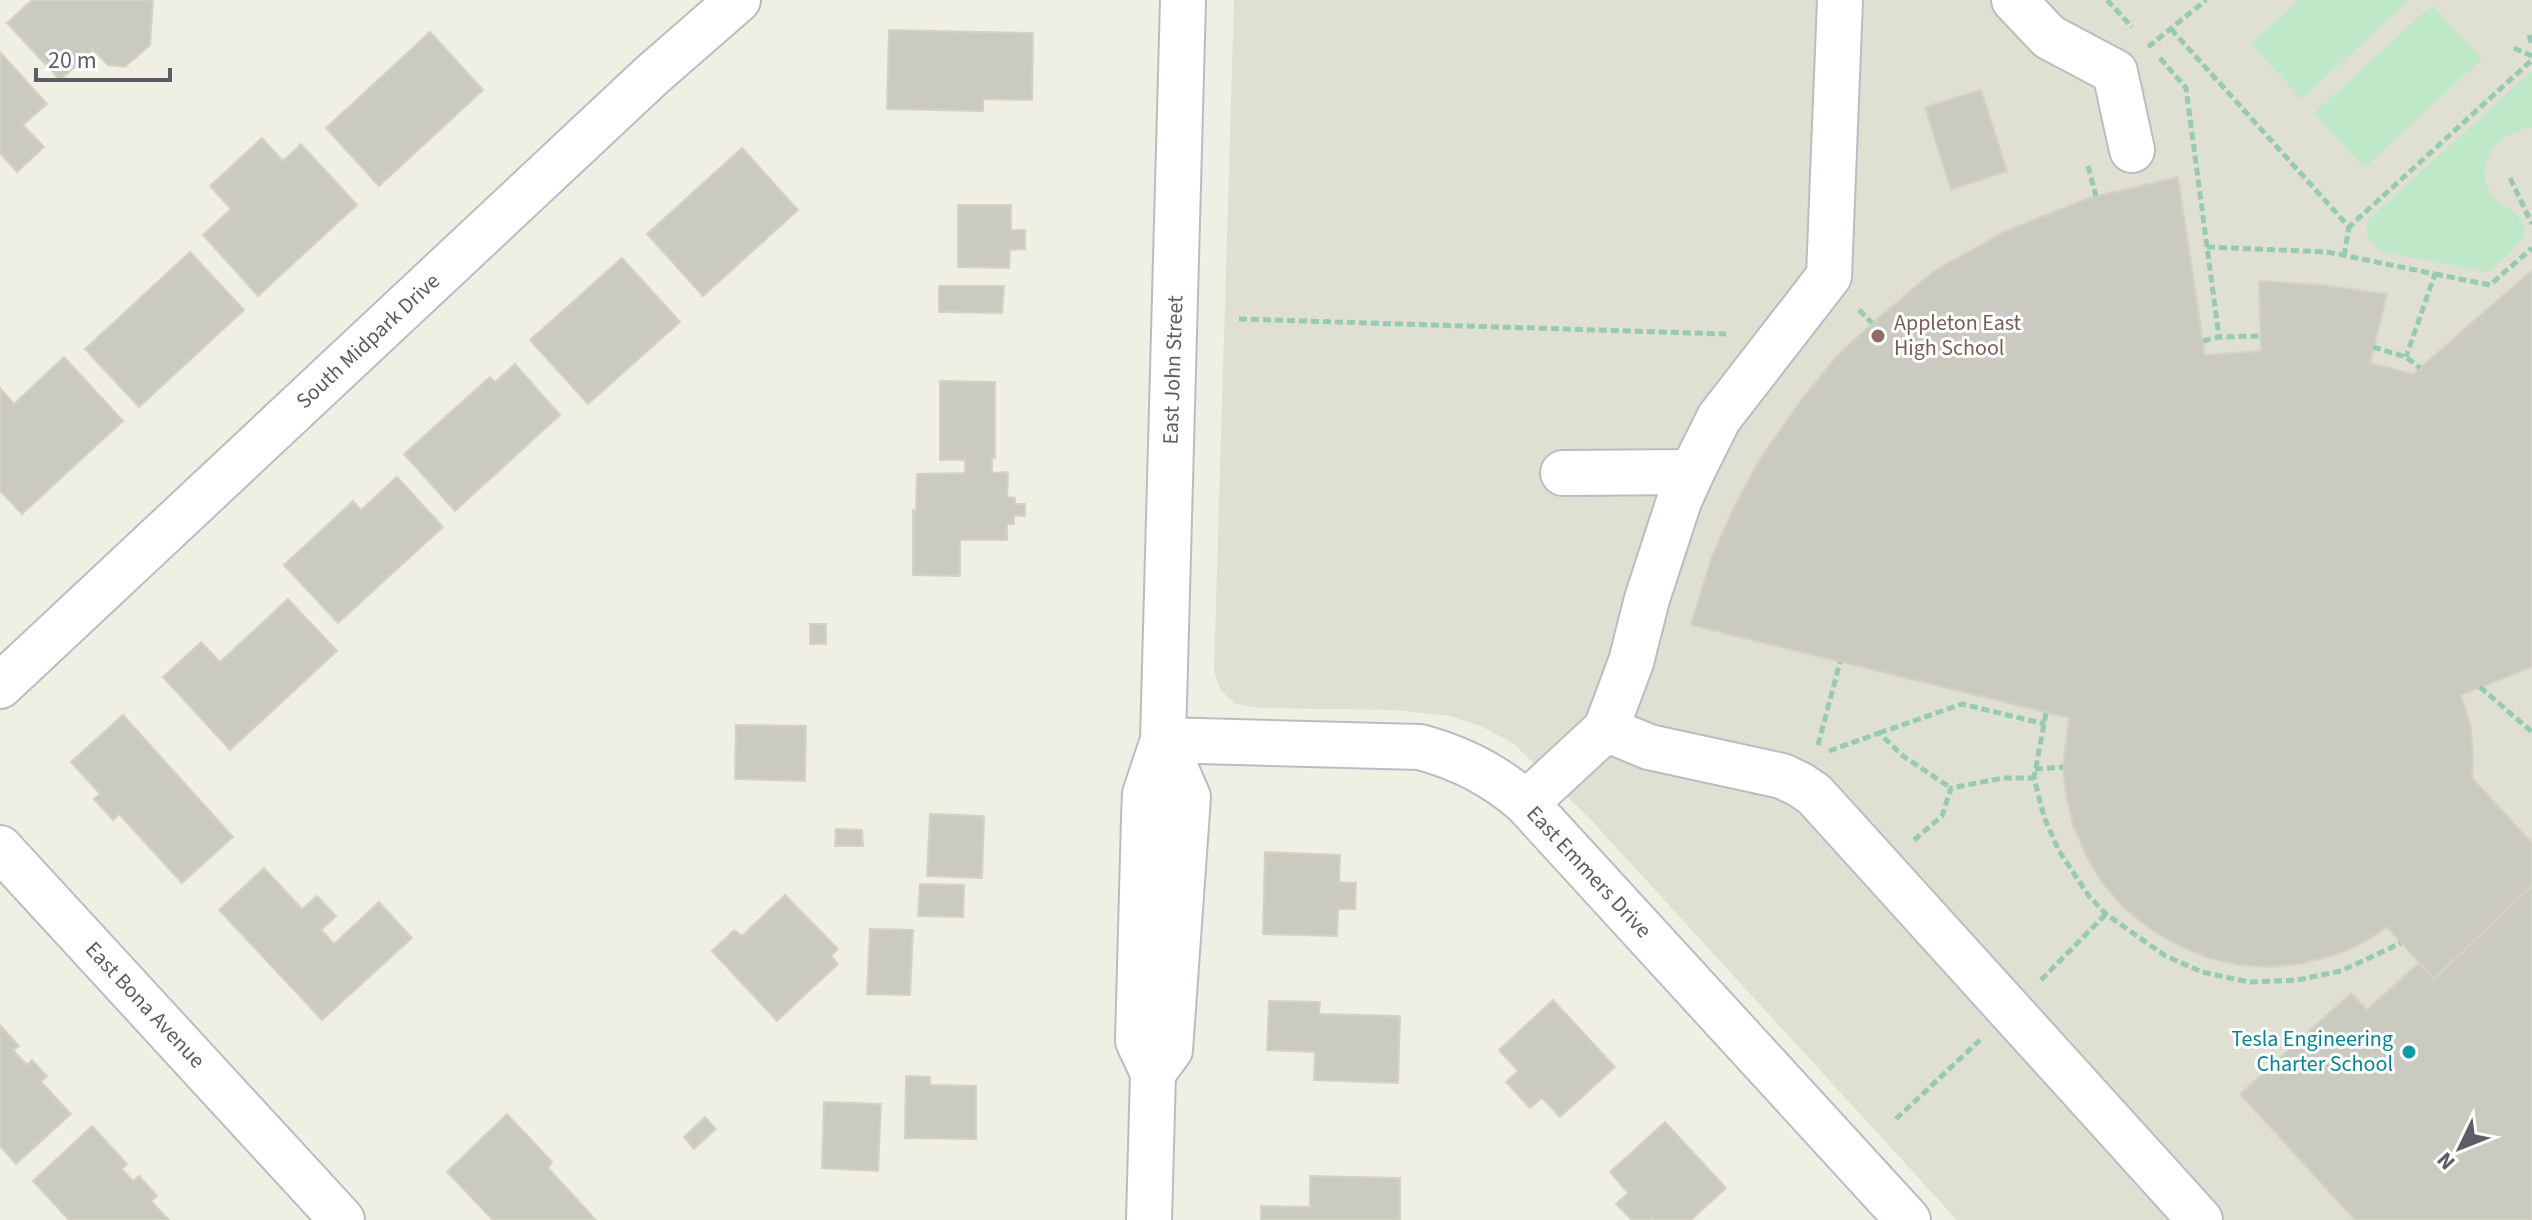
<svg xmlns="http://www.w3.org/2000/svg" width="2532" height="1220" font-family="'Source Sans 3',sans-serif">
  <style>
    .education { fill: #dfdfd2 }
    .green { fill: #bfe8c9 }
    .building { fill: #cacac0; stroke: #d4d3c2; stroke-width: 2 }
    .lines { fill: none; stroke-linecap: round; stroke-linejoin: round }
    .minor-casing { stroke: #bbbcc3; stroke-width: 48 }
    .path { stroke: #97cab2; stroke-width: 5; stroke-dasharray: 8 4; stroke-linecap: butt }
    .minor { stroke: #fff; stroke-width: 44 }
    .education-dot { fill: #8d6e63; stroke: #fff; stroke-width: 3 }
    .culture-dot { fill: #0f9aa8; stroke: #fff; stroke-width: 3 }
    .labels { text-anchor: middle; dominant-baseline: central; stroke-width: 6; stroke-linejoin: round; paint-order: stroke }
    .education-label { font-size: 22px; fill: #785e54; stroke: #fff; text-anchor: start }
    .street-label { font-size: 22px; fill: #5c5e65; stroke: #fff }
    .culture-label { font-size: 22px; fill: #0d838f; stroke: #fff; text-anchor: end }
  </style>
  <rect width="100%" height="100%" fill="#efefe4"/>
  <!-- education -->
  <path class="education" d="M 1234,0 L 2532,0 L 2532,1220 L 1957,1220 L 1591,820 L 1514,744 L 1483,727 L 1450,716 L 1394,710 L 1258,708 L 1236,704 L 1221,691 L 1214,672 Z"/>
  <!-- green -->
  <g class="green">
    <path d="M 2299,0 L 2409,0 L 2302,99 L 2251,44 Z"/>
    <path d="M 2432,5 L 2482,59 L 2364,168 L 2314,113 Z"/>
    <path d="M 2532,71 L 2532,128 C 2503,130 2475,159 2488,190 C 2495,208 2524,209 2525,230 C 2526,241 2496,264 2488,272 L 2382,252 L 2367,237 L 2367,221 Z"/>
  </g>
  <!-- building -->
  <g class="building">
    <path d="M 32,0 L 153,0 L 150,45 L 125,67 L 108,65 L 93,50 L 60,80 L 7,23 Z"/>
    <path d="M 889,30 L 1033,33 L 1032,100 L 983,99 L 983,111 L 887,109 Z"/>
    <path d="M 430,32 L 483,90 L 379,186 L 326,128 Z"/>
    <path d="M 0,52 L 47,104 L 23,125 L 44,147 L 17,172 L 0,153 Z"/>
    <path d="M 1981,90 L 2007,171 L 1951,190 L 1925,107 Z"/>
    <path d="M 262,138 L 283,161 L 301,144 L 357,205 L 258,296 L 203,235 L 231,209 L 210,186 Z"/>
    <path d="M 742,148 L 798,210 L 703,296 L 647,234 Z"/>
    <path d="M 2178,177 L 2205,355 L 2261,351 L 2259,281 L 2322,285 L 2387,294 L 2370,363 L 2413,374 L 2532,270 L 2532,667 L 2461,695 L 2471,728 L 2473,759 L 2472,778 L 2532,843 L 2532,886 L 2434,979 L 2387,927 L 2363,943 L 2335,955 L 2304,963 L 2272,967 L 2239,965 L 2208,958 L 2178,945 L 2150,929 L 2124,908 L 2100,880 L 2087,857 L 2073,825 L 2066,795 L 2063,767 L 2069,718 L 1691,625 L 1712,556 L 1734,507 L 1760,459 L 1801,400 L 1836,357 L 1877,319 L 1934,271 L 2006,231 L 2089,198 Z"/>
    <path d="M 958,205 L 1011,205 L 1011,230 L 1025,230 L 1025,249 L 1010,250 L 1009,268 L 958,267 Z"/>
    <path d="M 190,252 L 244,310 L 139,407 L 85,349 Z"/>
    <path d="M 622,258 L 680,322 L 588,404 L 530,340 Z"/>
    <path d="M 939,286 L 1004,286 L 1002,313 L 939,312 Z"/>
    <path d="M 64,357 L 123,421 L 22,514 L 0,491 L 0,388 L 14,404 Z"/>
    <path d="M 515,364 L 560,415 L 455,511 L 404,454 L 490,377 L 495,382 Z"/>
    <path d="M 940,381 L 995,382 L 995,458 L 992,458 L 992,473 L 1008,472 L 1007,497 L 1015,498 L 1015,504 L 1025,504 L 1025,516 L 1014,515 L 1014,524 L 1007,524 L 1007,540 L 960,540 L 960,576 L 913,575 L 913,510 L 916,510 L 917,474 L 965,473 L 965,460 L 940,460 Z"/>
    <path d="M 397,477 L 443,527 L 338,623 L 284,565 L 353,501 L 361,510 Z"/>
    <path d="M 288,599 L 337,651 L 230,750 L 163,677 L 201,642 L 220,662 Z"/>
    <rect x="810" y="624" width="16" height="20"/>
    <path d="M 123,715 L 233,837 L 182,883 L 119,814 L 113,820 L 94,799 L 100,794 L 71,762 Z"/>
    <path d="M 736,725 L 806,726 L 805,781 L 735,779 Z"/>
    <path d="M 930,814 L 984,816 L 982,878 L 927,876 Z"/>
    <path d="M 836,829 L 862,830 L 863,846 L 835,846 Z"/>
    <path d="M 1265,852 L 1340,855 L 1339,882 L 1356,883 L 1355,909 L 1338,909 L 1337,936 L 1263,934 Z"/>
    <path d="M 264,868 L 302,909 L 317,896 L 336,916 L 321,930 L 334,944 L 379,902 L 412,938 L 322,1020 L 219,910 Z"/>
    <path d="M 920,884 L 964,885 L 963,917 L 918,916 Z"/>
    <path d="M 2532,886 L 2532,1220 L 2355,1220 L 2240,1094 L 2351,993 L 2367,1010 L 2419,963 L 2434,979 Z"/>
    <path d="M 785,895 L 838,949 L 831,956 L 838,964 L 777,1021 L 712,951 L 734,930 L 742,936 Z"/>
    <path d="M 870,929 L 913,930 L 910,995 L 867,994 Z"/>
    <path d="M 1553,1000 L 1615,1067 L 1560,1117 L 1542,1098 L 1530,1108 L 1506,1082 L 1518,1071 L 1499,1050 Z"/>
    <path d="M 1269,1001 L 1320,1002 L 1319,1014 L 1400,1016 L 1398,1083 L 1314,1080 L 1315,1052 L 1267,1050 Z"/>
    <path d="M 0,1025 L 19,1046 L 13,1050 L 27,1065 L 32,1060 L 47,1076 L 41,1082 L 71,1114 L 16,1164 L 0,1146 Z"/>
    <path d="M 906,1076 L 930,1077 L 930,1085 L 976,1086 L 976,1139 L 905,1138 Z"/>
    <path d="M 824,1102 L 881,1104 L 878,1171 L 822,1168 Z"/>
    <path d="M 507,1114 L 552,1162 L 548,1168 L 596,1220 L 493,1220 L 447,1172 Z"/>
    <path d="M 705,1117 L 716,1129 L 694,1149 L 684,1137 Z"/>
    <path d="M 1665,1122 L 1726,1188 L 1691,1220 L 1654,1220 L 1652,1218 L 1649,1220 L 1632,1220 L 1616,1204 L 1628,1193 L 1610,1172 Z"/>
    <path d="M 92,1126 L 127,1164 L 122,1169 L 133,1181 L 139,1176 L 157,1196 L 151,1201 L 169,1220 L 69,1220 L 33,1181 Z"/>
    <path d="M 1310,1176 L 1400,1178 L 1400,1220 L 1261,1220 L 1261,1206 L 1310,1207 Z"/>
  </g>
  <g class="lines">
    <!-- minor casing -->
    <g class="minor-casing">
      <g id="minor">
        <path d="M 2014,0 L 2049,37 L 2115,72 L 2132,150"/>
        <path d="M 1563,473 L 1692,472"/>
        <path d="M 0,686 L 652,75 L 738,0"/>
        <path d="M 1606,729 L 1649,747 L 1782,776 L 1799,784 L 1814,794 L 2200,1220"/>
        <path d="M 1163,740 L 1420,747 C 1461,758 1495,775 1526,803 L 1908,1220"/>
        <path d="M 1526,803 L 1606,729 L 1631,662 L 1647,599 L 1679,501 L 1692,472 L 1719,418 L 1829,276 L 1840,0"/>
        <path d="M 0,848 L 342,1220"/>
        <path d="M 1153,1073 L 1170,1050 L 1188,797 L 1163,740"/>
        <path d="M 1149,1220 L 1153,1073 L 1138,1041 L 1144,818 L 1145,794 L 1163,740 L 1183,0"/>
      </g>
    </g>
    <!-- path -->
    <g class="path">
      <path d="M 2107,0 L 2132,27"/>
      <path d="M 2171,29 L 2349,227 L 2532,60"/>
      <path d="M 2529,35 L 2532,45"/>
      <path d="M 2148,47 L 2206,0"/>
      <path d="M 2514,48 L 2532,56"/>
      <path d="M 2160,58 L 2186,88 L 2219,337"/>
      <path d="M 2088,166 L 2096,196"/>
      <path d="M 2510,178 L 2532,224"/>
      <path d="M 2207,247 L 2327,252 L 2435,274 L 2406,357"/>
      <path d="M 2344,256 L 2349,227"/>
      <path d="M 2435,274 L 2490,285 L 2532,248"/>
      <path d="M 1859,310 L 1872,323"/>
      <path d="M 1239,319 L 1726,334"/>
      <path d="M 2203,341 L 2219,337 L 2261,336"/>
      <path d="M 2373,347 L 2406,357 L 2420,368"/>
      <path d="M 2480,687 L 2532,732"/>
      <path d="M 2046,713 L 2034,778 L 2044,817 L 2059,851 L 2089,896 L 2106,914 L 2164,955 L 2202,972 L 2249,982 L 2297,980 L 2341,971 L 2401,943"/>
      <path d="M 1879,733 L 1962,704 L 2045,724"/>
      <path d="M 1818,745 L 1840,662"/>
      <path d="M 1829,751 L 1879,733 L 1903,756 L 1951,788"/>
      <path d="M 2035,769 L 2063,767"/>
      <path d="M 1914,840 L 1942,816 L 1951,788 L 2003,778 L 2034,778"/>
      <path d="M 2041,980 L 2106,914"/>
      <path d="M 1896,1119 L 1980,1040"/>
    </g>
    <!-- minor -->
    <use href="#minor" class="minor"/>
  </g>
  <!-- markers -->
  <circle class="education-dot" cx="1878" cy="336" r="8"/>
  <circle class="culture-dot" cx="2409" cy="1052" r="8"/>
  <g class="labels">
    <!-- education labels -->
    <g class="education-label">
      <text x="1894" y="323">Appleton East<tspan x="1894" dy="25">High School</tspan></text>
    </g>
    <!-- street labels -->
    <g class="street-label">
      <text transform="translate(368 341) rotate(-43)">South Midpark Drive</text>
      <text transform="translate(1173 370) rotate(-88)">East John Street</text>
      <text transform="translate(1589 872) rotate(47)">East Emmers Drive</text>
      <text transform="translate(145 1005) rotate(47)">East Bona Avenue</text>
    </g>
    <!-- culture labels -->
    <g class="culture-label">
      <text x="2393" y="1039">Tesla Engineering<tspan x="2393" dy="25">Charter School</tspan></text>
    </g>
  </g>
  <!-- north arrow -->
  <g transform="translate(2460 1148) rotate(227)" stroke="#ffffff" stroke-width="6" paint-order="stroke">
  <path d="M0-6L14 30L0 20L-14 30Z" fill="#5c5e65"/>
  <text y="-12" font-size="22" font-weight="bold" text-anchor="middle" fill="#5c5e65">N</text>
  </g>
  <!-- scale -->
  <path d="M36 68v12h134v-12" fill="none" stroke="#5c5e65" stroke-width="4"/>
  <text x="48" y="68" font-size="24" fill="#5c5e65" stroke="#ffffff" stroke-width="6" paint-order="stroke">20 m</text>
</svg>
